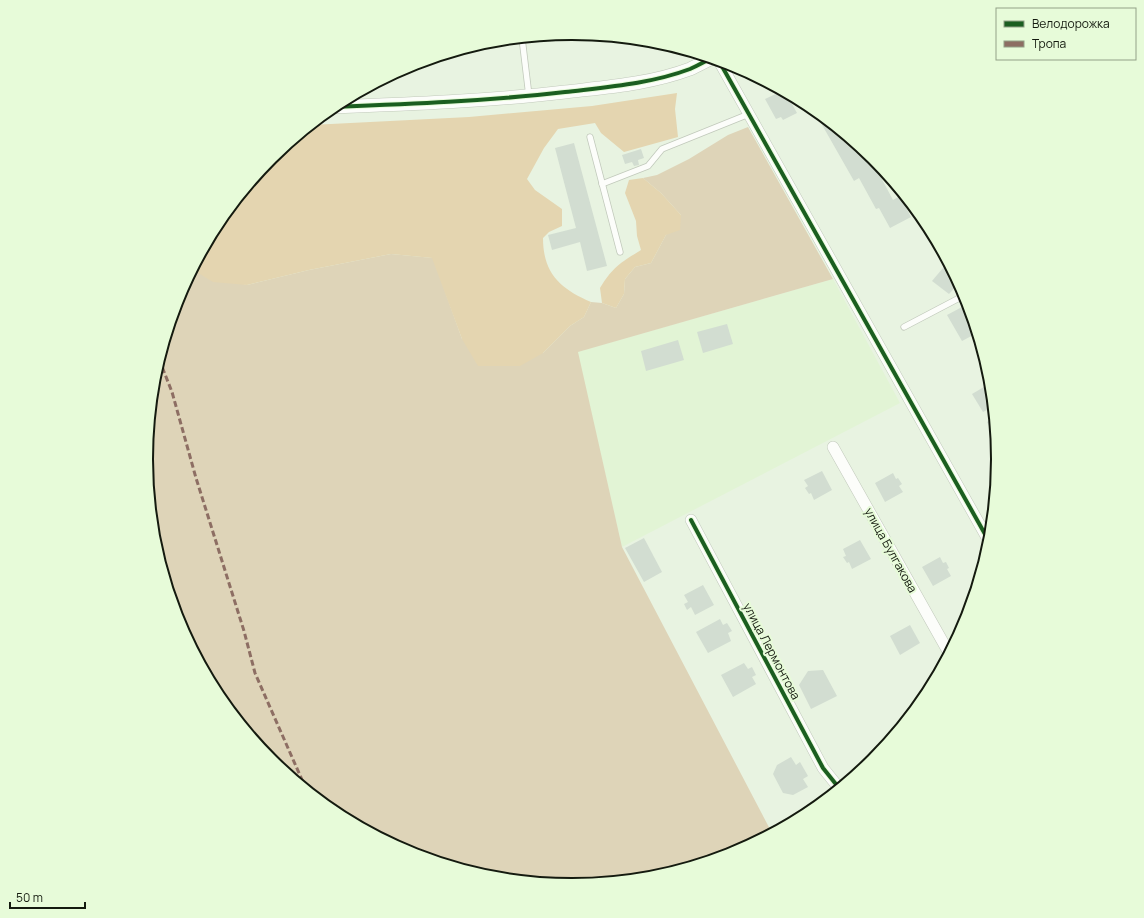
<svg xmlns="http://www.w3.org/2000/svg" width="1144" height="918" font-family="Manrope,sans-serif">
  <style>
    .built { fill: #e2f4d5 }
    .green { fill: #ded4b8 }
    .forest { fill: #e4d5b0 }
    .building { fill: #d2ddd1 }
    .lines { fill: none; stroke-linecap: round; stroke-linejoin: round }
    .service-casing { stroke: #c1c9bb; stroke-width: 7 }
    .minor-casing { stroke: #c1c9bb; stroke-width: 12 }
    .tertiary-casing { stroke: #c1c9bb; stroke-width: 14 }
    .service { stroke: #fcfdfa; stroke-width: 5.5 }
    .minor { stroke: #fcfdfa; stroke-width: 11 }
    .tertiary { stroke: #fcfdfa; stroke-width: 13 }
    .quiet { stroke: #8d6e63; stroke-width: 3; stroke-dasharray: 6 3; stroke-linecap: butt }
    .cycleway-casing { stroke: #e7fbd9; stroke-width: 6 }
    .cycleway { stroke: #1b5e20; stroke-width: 4 }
    .labels { text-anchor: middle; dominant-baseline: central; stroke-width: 4; stroke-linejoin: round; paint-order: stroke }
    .street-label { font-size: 12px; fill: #141a0f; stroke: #e7fbd9 }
    .rim { fill: none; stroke: #141a0f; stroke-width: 2 }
  </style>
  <rect width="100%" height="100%" fill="#e8f3e1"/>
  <!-- built -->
  <path class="built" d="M 833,279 L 900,403 L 622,547 L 577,352 Z"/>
  <!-- green -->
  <path class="green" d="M 748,127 L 833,279 L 578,352 L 622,547 L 772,833 L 735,853 L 655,877 L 572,885 L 489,877 L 409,852 L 335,813 L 271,760 L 218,695 L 178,622 L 154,542 L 146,459 L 154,376 L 179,296 L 194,267 L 195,271 L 247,285 L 309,270 L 391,254 L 433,258 L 462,339 L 543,353 L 570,326 L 584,317 L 591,302 L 602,303 L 616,308 L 624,294 L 625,279 L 635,267 L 651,263 L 666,235 L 681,215 L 661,193 L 643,178 L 657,175 L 689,159 L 728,135 Z"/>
  <!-- forest -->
  <g class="forest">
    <path d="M 677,93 L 675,109 L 678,137 L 624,152 L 601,133 L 595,123 L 558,129 L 544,148 L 527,179 L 535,190 L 562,209 L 562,226 L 549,232 L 543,238 C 543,274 561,289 591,302 L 584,317 L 570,326 L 543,353 L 520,366 L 478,366 L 462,339 L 432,258 L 391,254 L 309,270 L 247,285 L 213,282 L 195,271 L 194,267 L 218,222 L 271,158 L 311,125 L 469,117 L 592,106 Z"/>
    <path d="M 643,178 L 661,193 L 681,215 L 680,230 L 666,235 L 651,263 L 635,267 L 625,279 L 624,294 L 616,308 L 602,303 L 600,288 C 613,267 620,263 641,250 L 637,236 L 636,221 L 625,193 L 629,180 Z"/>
  </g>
  <!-- building -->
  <g class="building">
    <path d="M 782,91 L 786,93 L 797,113 L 783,120 L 781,117 L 776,119 L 765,99 Z"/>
    <path d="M 827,120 L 859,146 L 866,159 L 870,157 L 893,200 L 900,196 L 911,217 L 890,228 L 879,208 L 876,209 L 859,178 L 854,181 L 821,123 Z"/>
    <path d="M 574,143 L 607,266 L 587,271 L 580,242 L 552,250 L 548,235 L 576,228 L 555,148 Z"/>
    <path d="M 641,149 L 644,158 L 638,160 L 639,165 L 634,166 L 632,162 L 625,164 L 622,155 Z"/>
    <path d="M 948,262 L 959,283 L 949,294 L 932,281 Z"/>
    <path d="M 962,307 L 964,311 L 969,308 L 975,327 L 974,327 L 977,333 L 962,341 L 947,315 Z"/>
    <path d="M 727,324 L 733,344 L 703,353 L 697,332 Z"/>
    <path d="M 678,340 L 684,360 L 646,371 L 641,351 Z"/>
    <path d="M 989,384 L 991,387 L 993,407 L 983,412 L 972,394 Z"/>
    <path d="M 994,418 L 996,439 L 987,422 Z"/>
    <path d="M 822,471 L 832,490 L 814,500 L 811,493 L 809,494 L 805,488 L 808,486 L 804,480 Z"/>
    <path d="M 893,473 L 896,479 L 898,478 L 902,484 L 899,486 L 903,492 L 885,502 L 875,483 Z"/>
    <path d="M 644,538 L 662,572 L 644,582 L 625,548 Z"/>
    <path d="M 860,540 L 871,559 L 852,569 L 849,562 L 847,563 L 843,557 L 846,556 L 843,549 Z"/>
    <path d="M 940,557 L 943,563 L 946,562 L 949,568 L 947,569 L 951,576 L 933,586 L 922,567 Z"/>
    <path d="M 703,585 L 714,605 L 695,615 L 691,607 L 687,610 L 684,604 L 688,602 L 684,595 Z"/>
    <path d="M 720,619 L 723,625 L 727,623 L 732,631 L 728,633 L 731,641 L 708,653 L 696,632 Z"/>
    <path d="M 910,625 L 920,643 L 900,655 L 890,636 Z"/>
    <path d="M 744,663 L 748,669 L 752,667 L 756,675 L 752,677 L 756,684 L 733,697 L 721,675 Z"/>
    <path d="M 823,670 L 837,696 L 811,709 L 799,685 L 808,671 Z"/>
    <path d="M 791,757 L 796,765 L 800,762 L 808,776 L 803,779 L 808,787 L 793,795 L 783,793 L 773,774 L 777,765 Z"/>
  </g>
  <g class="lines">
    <!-- service casing -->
    <g class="service-casing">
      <g id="service">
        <path d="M 522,38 L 529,96"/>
        <path d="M 590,137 L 620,252"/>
        <path d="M 602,184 L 648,166 L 662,149 L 749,114"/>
        <path d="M 904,327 L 965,295"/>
      </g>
    </g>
    <!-- minor casing -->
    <g class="minor-casing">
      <g id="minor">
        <path d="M 719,61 L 990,543"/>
        <path d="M 833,447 L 949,653"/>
        <path d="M 691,520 L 823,768 L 839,788"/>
      </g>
    </g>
    <!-- tertiary casing -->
    <g class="tertiary-casing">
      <path id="tertiary" d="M 332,107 C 410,104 488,101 565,92 C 607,87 650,84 690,69 C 697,66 704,62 712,58"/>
    </g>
    <!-- service -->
    <use href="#service" class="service"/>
    <!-- minor -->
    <use href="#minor" class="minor"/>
    <!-- tertiary -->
    <use href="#tertiary" class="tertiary"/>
    <!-- quiet -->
    <path class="quiet" d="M 159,359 L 172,392 L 196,478 L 244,631 L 255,673 L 306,789"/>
    <!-- cycleway casing -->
    <g class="cycleway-casing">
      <g id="cycleway">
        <path d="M 719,61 L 990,543"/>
        <path d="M 332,107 C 410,104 488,101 565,92 C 607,87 650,84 690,69 C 697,66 704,62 712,58"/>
        <path d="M 691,520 L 823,768 L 839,788"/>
      </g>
    </g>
    <!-- cycleway -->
    <use href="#cycleway" class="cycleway"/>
  </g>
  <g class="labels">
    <!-- street labels -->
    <g class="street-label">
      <text transform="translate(891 550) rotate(61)">улица Булгакова</text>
      <text transform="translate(772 651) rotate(62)">улица Лермонтова</text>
    </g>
  </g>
  <!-- crop -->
  <path d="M0 0H1144V918H0ZM153 459a419 419 0 1 1 838 0a419 419 0 1 1-838 0Z" fill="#e7fbd9" fill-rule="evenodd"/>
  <path class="rim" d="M153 459a419 419 0 1 1 838 0a419 419 0 1 1-838 0Z"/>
  <!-- legend -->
  <rect x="996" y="8" width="140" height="52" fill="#e7fbd9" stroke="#93a188"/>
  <rect x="1004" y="21" width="20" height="6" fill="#1b5e20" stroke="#93a188"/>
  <text x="1032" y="28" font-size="12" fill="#141a0f">Велодорожка</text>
  <rect x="1004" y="41" width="20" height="6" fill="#8d6e63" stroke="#93a188"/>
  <text x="1032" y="48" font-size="12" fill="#141a0f">Тропа</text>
  <!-- scale -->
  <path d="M10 902v6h75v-6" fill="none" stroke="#141a0f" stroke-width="2"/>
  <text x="16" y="902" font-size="12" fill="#141a0f" stroke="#e7fbd9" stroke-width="3" paint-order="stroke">50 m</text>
</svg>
